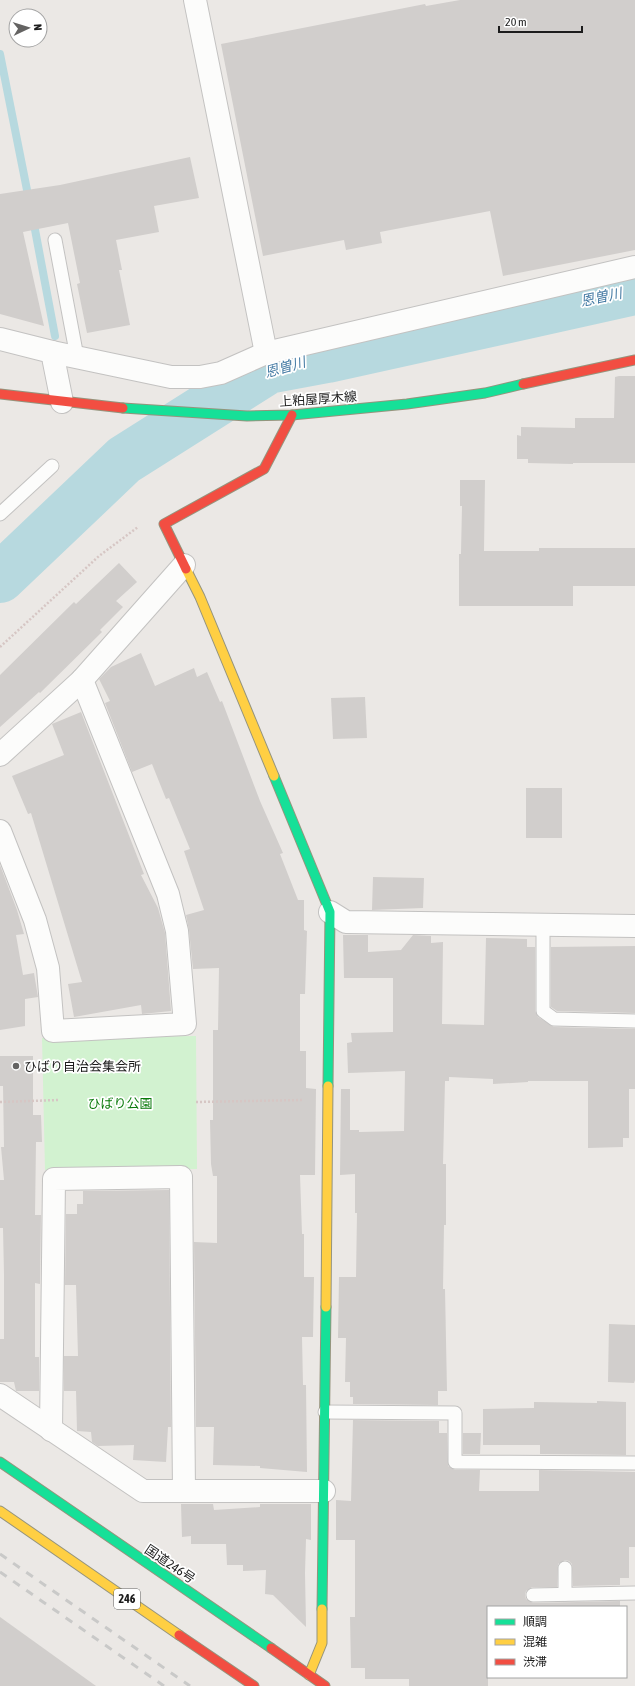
<svg xmlns="http://www.w3.org/2000/svg" width="635" height="1686" font-family="'Asap Condensed','Noto Sans JP',sans-serif">
  <style>
    .park { fill: #d2f2d0 }
    .lines { fill: none; stroke-linecap: round; stroke-linejoin: round }
    .stream { stroke: #b7d9df; stroke-width: 8 }
    .river { stroke: #b7d9df; stroke-width: 50 }
    .building { fill: #d1cecc }
    .lane-casing { stroke: #c3c2c1; stroke-width: 15 }
    .street-casing { stroke: #c3c2c1; stroke-width: 24 }
    .fast-casing { stroke: #95947d; stroke-width: 11 }
    .slow-casing { stroke: #95947d; stroke-width: 11 }
    .jam-casing { stroke: #95947d; stroke-width: 11 }
    .path { stroke: #d6c6c4; stroke-width: 2.5; stroke-dasharray: 2 2; stroke-linecap: butt }
    .lane { stroke: #fcfcfb; stroke-width: 13 }
    .street { stroke: #fcfcfb; stroke-width: 22 }
    .fast { stroke: #16e098; stroke-width: 9 }
    .slow { stroke: #ffcf43; stroke-width: 9 }
    .jam { stroke: #f24e42; stroke-width: 9 }
    .rail { stroke: #c9c9c8; stroke-width: 3; stroke-dasharray: 8 8; stroke-linecap: butt }
    .poi-dot { fill: #646362; stroke: #fff; stroke-width: 1.5 }
    .labels { text-anchor: middle; dominant-baseline: central; stroke-width: 3.5; stroke-linejoin: round; paint-order: stroke }
    .shield { fill: #fff; stroke: #606060; stroke-width: 1 }
    .shield-label { font-size: 12px; font-weight: bold; fill: #1c1c1c }
    .street-label { font-size: 13px; fill: #1c1c1c; stroke: #fff }
    .poi-label { font-size: 13px; fill: #1c1c1c; stroke: #fff; text-anchor: start }
    .park-label { font-size: 13px; fill: #0a7a0b; stroke: #fff }
    .water-label { font-size: 14px; font-style: italic; fill: #457ba4; stroke: #fff }
  </style>
  <rect width="100%" height="100%" fill="#ebe8e5"/>
  <!-- park -->
  <path class="park" d="M 196,1036 L 197,1169 L 45,1170 L 42,1038 Z"/>
  <g class="lines">
    <!-- stream -->
    <g class="stream">
      <path d="M 0,54 L 29,200"/>
      <path d="M 33,219 L 55,336"/>
    </g>
    <!-- river -->
    <path class="river" d="M 0,578 L 124,460 L 268,369 L 327,358 L 635,290"/>
  </g>
  <!-- building -->
  <g class="building">
    <path d="M 460,0 L 635,0 L 635,250 L 503,276 L 490,211 L 380,232 L 382,243 L 346,250 L 344,240 L 263,256 L 221,44 L 425,4 L 426,6 Z"/>
    <path d="M 190,157 L 199,198 L 154,206 L 159,232 L 116,240 L 122,270 L 119,270 L 130,325 L 87,333 L 77,284 L 80,283 L 68,223 L 23,232 L 44,326 L 0,314 L 0,194 L 60,185 Z"/>
    <path d="M 619,376 L 635,376 L 635,463 L 573,463 L 573,464 L 528,463 L 528,459 L 517,459 L 517,435 L 521,436 L 521,427 L 575,428 L 575,418 L 614,418 L 615,377 Z"/>
    <path d="M 460,480 L 485,480 L 484,551 L 539,551 L 539,548 L 635,548 L 635,586 L 573,586 L 573,606 L 459,606 L 459,554 L 461,554 L 462,506 L 460,506 Z"/>
    <path d="M 119,563 L 137,582 L 116,601 L 123,607 L 100,630 L 102,632 L 40,693 L 39,692 L 0,727 L 0,675 L 74,602 L 76,604 Z"/>
    <path d="M 141,653 L 155,686 L 194,668 L 197,677 L 207,672 L 220,702 L 222,701 L 260,801 L 283,853 L 280,854 L 298,900 L 304,900 L 304,930 L 307,931 L 305,994 L 300,994 L 300,1051 L 306,1051 L 306,1088 L 316,1089 L 315,1175 L 300,1175 L 302,1234 L 304,1234 L 304,1277 L 314,1277 L 313,1337 L 302,1337 L 303,1385 L 306,1385 L 307,1472 L 260,1468 L 260,1466 L 213,1465 L 214,1427 L 196,1427 L 194,1242 L 217,1243 L 217,1176 L 213,1176 L 211,1164 L 210,1120 L 213,1120 L 213,1030 L 218,1030 L 219,968 L 193,969 L 189,930 L 186,915 L 204,910 L 184,851 L 190,849 L 169,798 L 166,799 L 152,764 L 132,772 L 105,703 L 110,701 L 99,679 L 111,667 Z"/>
    <path d="M 365,697 L 367,738 L 333,739 L 331,698 Z"/>
    <path d="M 81,712 L 144,874 L 141,875 L 158,908 L 165,933 L 171,1011 L 142,1014 L 141,1005 L 74,1017 L 68,984 L 82,982 L 31,813 L 28,814 L 12,776 L 64,755 L 52,724 Z"/>
    <rect x="526" y="788" width="36" height="50"/>
    <path d="M 0,865 L 17,910 L 24,934 L 16,935 L 23,975 L 34,973 L 38,997 L 25,999 L 25,1026 L 0,1030 Z"/>
    <path d="M 373,877 L 424,878 L 423,908 L 372,910 Z"/>
    <path d="M 343,935 L 368,935 L 368,952 L 401,950 L 413,935 L 431,936 L 431,943 L 443,942 L 442,1024 L 484,1025 L 486,938 L 527,939 L 527,947 L 535,947 L 535,1011 L 538,1017 L 554,1027 L 635,1029 L 635,1089 L 629,1089 L 629,1138 L 623,1138 L 623,1147 L 588,1148 L 588,1081 L 528,1081 L 528,1082 L 493,1084 L 493,1079 L 449,1077 L 449,1081 L 445,1081 L 443,1164 L 446,1164 L 446,1225 L 444,1225 L 443,1289 L 445,1289 L 447,1391 L 438,1391 L 438,1405 L 353,1404 L 353,1397 L 350,1397 L 350,1382 L 345,1382 L 346,1338 L 338,1338 L 339,1277 L 356,1277 L 357,1213 L 355,1213 L 355,1174 L 340,1175 L 341,1089 L 350,1089 L 350,1130 L 359,1130 L 359,1132 L 404,1131 L 405,1071 L 348,1073 L 347,1043 L 352,1042 L 351,1033 L 393,1032 L 393,978 L 344,978 Z"/>
    <path d="M 635,946 L 635,1013 L 557,1011 L 551,1007 L 551,947 Z"/>
    <path d="M 0,1056 L 33,1056 L 33,1115 L 41,1115 L 42,1142 L 36,1142 L 35,1215 L 41,1215 L 40,1284 L 35,1283 L 35,1357 L 39,1357 L 39,1391 L 16,1391 L 14,1382 L 0,1382 L 0,1339 L 4,1339 L 4,1274 L 3,1228 L 0,1228 L 0,1180 L 4,1180 L 1,1147 L 4,1147 L 3,1086 L 0,1086 Z"/>
    <path d="M 169,1190 L 171,1427 L 168,1427 L 166,1462 L 133,1460 L 134,1445 L 98,1446 L 92,1442 L 91,1432 L 77,1431 L 76,1391 L 64,1391 L 64,1356 L 78,1356 L 76,1285 L 65,1285 L 66,1214 L 77,1214 L 77,1204 L 83,1204 L 83,1191 Z"/>
    <path d="M 609,1324 L 635,1325 L 635,1380 L 634,1383 L 608,1382 Z"/>
    <path d="M 597,1401 L 626,1402 L 626,1455 L 540,1454 L 540,1445 L 483,1445 L 483,1409 L 534,1408 L 534,1402 L 597,1403 Z"/>
    <path d="M 353,1420 L 439,1421 L 439,1433 L 447,1433 L 448,1466 L 455,1470 L 480,1470 L 479,1491 L 539,1491 L 539,1470 L 635,1472 L 635,1547 L 629,1547 L 629,1578 L 620,1578 L 620,1585 L 573,1586 L 572,1564 L 569,1561 L 565,1560 L 558,1564 L 557,1587 L 532,1587 L 526,1591 L 525,1595 L 526,1599 L 533,1603 L 620,1601 L 620,1607 L 488,1607 L 488,1686 L 409,1686 L 409,1679 L 365,1679 L 365,1668 L 351,1668 L 350,1617 L 355,1617 L 355,1540 L 336,1540 L 336,1500 L 351,1501 Z"/>
    <path d="M 463,1433 L 481,1433 L 480,1454 L 463,1454 Z"/>
    <path d="M 181,1504 L 213,1504 L 214,1510 L 260,1507 L 260,1504 L 311,1504 L 311,1540 L 306,1539 L 305,1573 L 306,1627 L 273,1595 L 265,1594 L 266,1570 L 243,1571 L 243,1565 L 227,1565 L 226,1544 L 191,1544 L 191,1536 L 182,1537 Z"/>
    <path d="M 0,1617 L 96,1686 L 0,1686 Z"/>
  </g>
  <g class="lines">
    <!-- lane casing -->
    <g class="lane-casing">
      <g id="lane">
        <path d="M 55,240 L 77,357"/>
        <path d="M 0,514 L 52,466"/>
        <path d="M 543,924 L 543,1011 L 554,1019 L 635,1021"/>
        <path d="M 325,1412 L 455,1413 L 455,1462 L 635,1463"/>
        <path d="M 565,1594 L 565,1568"/>
        <path d="M 533,1595 L 635,1593"/>
      </g>
    </g>
    <!-- street casing -->
    <g class="street-casing">
      <g id="street">
        <path d="M 195,0 L 266,353"/>
        <path d="M 0,339 L 52,352 L 62,402"/>
        <path d="M 52,352 L 171,377 L 200,377 L 221,373 L 266,353 L 635,267"/>
        <path d="M 0,755 L 82,680 L 184,565"/>
        <path d="M 0,831 L 35,920 L 48,968 L 53,1031 L 185,1024 L 177,931 L 168,894 L 82,680"/>
        <path d="M 330,912 L 346,922 L 635,926"/>
        <path d="M 0,1395 L 143,1491 L 324,1491"/>
        <path d="M 51,1430 L 54,1179 L 181,1177 L 184,1491"/>
      </g>
    </g>
    <!-- fast casing -->
    <g class="fast-casing">
      <g id="fast">
        <path d="M 123,408 L 247,416 L 292,415 L 407,404 L 485,393 L 523,384"/>
        <path d="M 274,776 L 330,912 L 328,1086"/>
        <path d="M 0,1462 L 271,1648"/>
        <path d="M 322,1609 L 326,1307"/>
      </g>
    </g>
    <!-- slow casing -->
    <g class="slow-casing">
      <g id="slow">
        <path d="M 186,569 L 200,597 L 274,776"/>
        <path d="M 326,1307 L 328,1086"/>
        <path d="M 0,1511 L 179,1635"/>
        <path d="M 309,1675 L 322,1643 L 322,1609"/>
      </g>
    </g>
    <!-- jam casing -->
    <g class="jam-casing">
      <g id="jam">
        <path d="M 523,384 L 635,360"/>
        <path d="M 0,394 L 123,408"/>
        <path d="M 186,569 L 164,524 L 264,469 L 292,415"/>
        <path d="M 179,1635 L 254,1686"/>
        <path d="M 271,1648 L 325,1686"/>
      </g>
    </g>
    <!-- path -->
    <g class="path">
      <path d="M 0,647 L 99,556 L 138,527"/>
      <path d="M 0,1102 L 59,1100"/>
      <path d="M 196,1102 L 303,1100"/>
    </g>
    <!-- lane -->
    <use href="#lane" class="lane"/>
    <!-- street -->
    <use href="#street" class="street"/>
    <!-- fast -->
    <use href="#fast" class="fast"/>
    <!-- slow -->
    <use href="#slow" class="slow"/>
    <!-- jam -->
    <use href="#jam" class="jam"/>
    <!-- rail -->
    <g class="rail">
      <path d="M 0,1554 L 190,1686"/>
      <path d="M 0,1572 L 164,1686"/>
    </g>
  </g>
  <!-- markers -->
  <circle class="poi-dot" cx="16" cy="1066" r="4"/>
  <g class="labels">
    <!-- shield labels -->
    <rect class="shield" x="114" y="1589" width="26" height="20" rx="3"/>
    <g class="shield-label">
      <text x="127" y="1599">246</text>
    </g>
    <!-- street labels -->
    <g class="street-label">
      <text transform="translate(318 399) rotate(-4)">上粕屋厚木線</text>
      <text transform="translate(170 1564) rotate(34)">国道246号</text>
    </g>
    <!-- poi labels -->
    <g class="poi-label">
      <text x="24" y="1066">ひばり自治会集会所</text>
    </g>
    <!-- park labels -->
    <g class="park-label">
      <text x="120" y="1103">ひばり公園</text>
    </g>
    <!-- water labels -->
    <g class="water-label">
      <text transform="translate(601 297) rotate(-12)">恩曽川</text>
      <text transform="translate(285 367) rotate(-16)">恩曽川</text>
    </g>
  </g>
  <!-- legend -->
  <rect x="487" y="1606" width="140" height="72" fill="#ffffff" stroke="#a4a4a4"/>
  <rect x="495" y="1619" width="20" height="6" fill="#16e098" stroke="#a4a4a4"/>
  <text x="523" y="1626" font-size="12" fill="#1c1c1c">順調</text>
  <rect x="495" y="1639" width="20" height="6" fill="#ffcf43" stroke="#a4a4a4"/>
  <text x="523" y="1646" font-size="12" fill="#1c1c1c">混雑</text>
  <rect x="495" y="1659" width="20" height="6" fill="#f24e42" stroke="#a4a4a4"/>
  <text x="523" y="1666" font-size="12" fill="#1c1c1c">渋滞</text>
  <!-- north arrow -->
  <g transform="translate(28 28) rotate(86)"><circle r="19" fill="#ffffff" stroke="#a4a4a4"/>
  <path d="M0-3L7 15L0 10L-7 15Z" fill="#646362"/>
  <text y="-6" font-size="11" font-weight="bold" text-anchor="middle" fill="#1c1c1c">N</text>
  </g>
  <!-- scale -->
  <path d="M499 26v6h83v-6" fill="none" stroke="#1c1c1c" stroke-width="2"/>
  <text x="505" y="26" font-size="12" fill="#1c1c1c" stroke="#ffffff" stroke-width="3" paint-order="stroke">20 m</text>
</svg>
